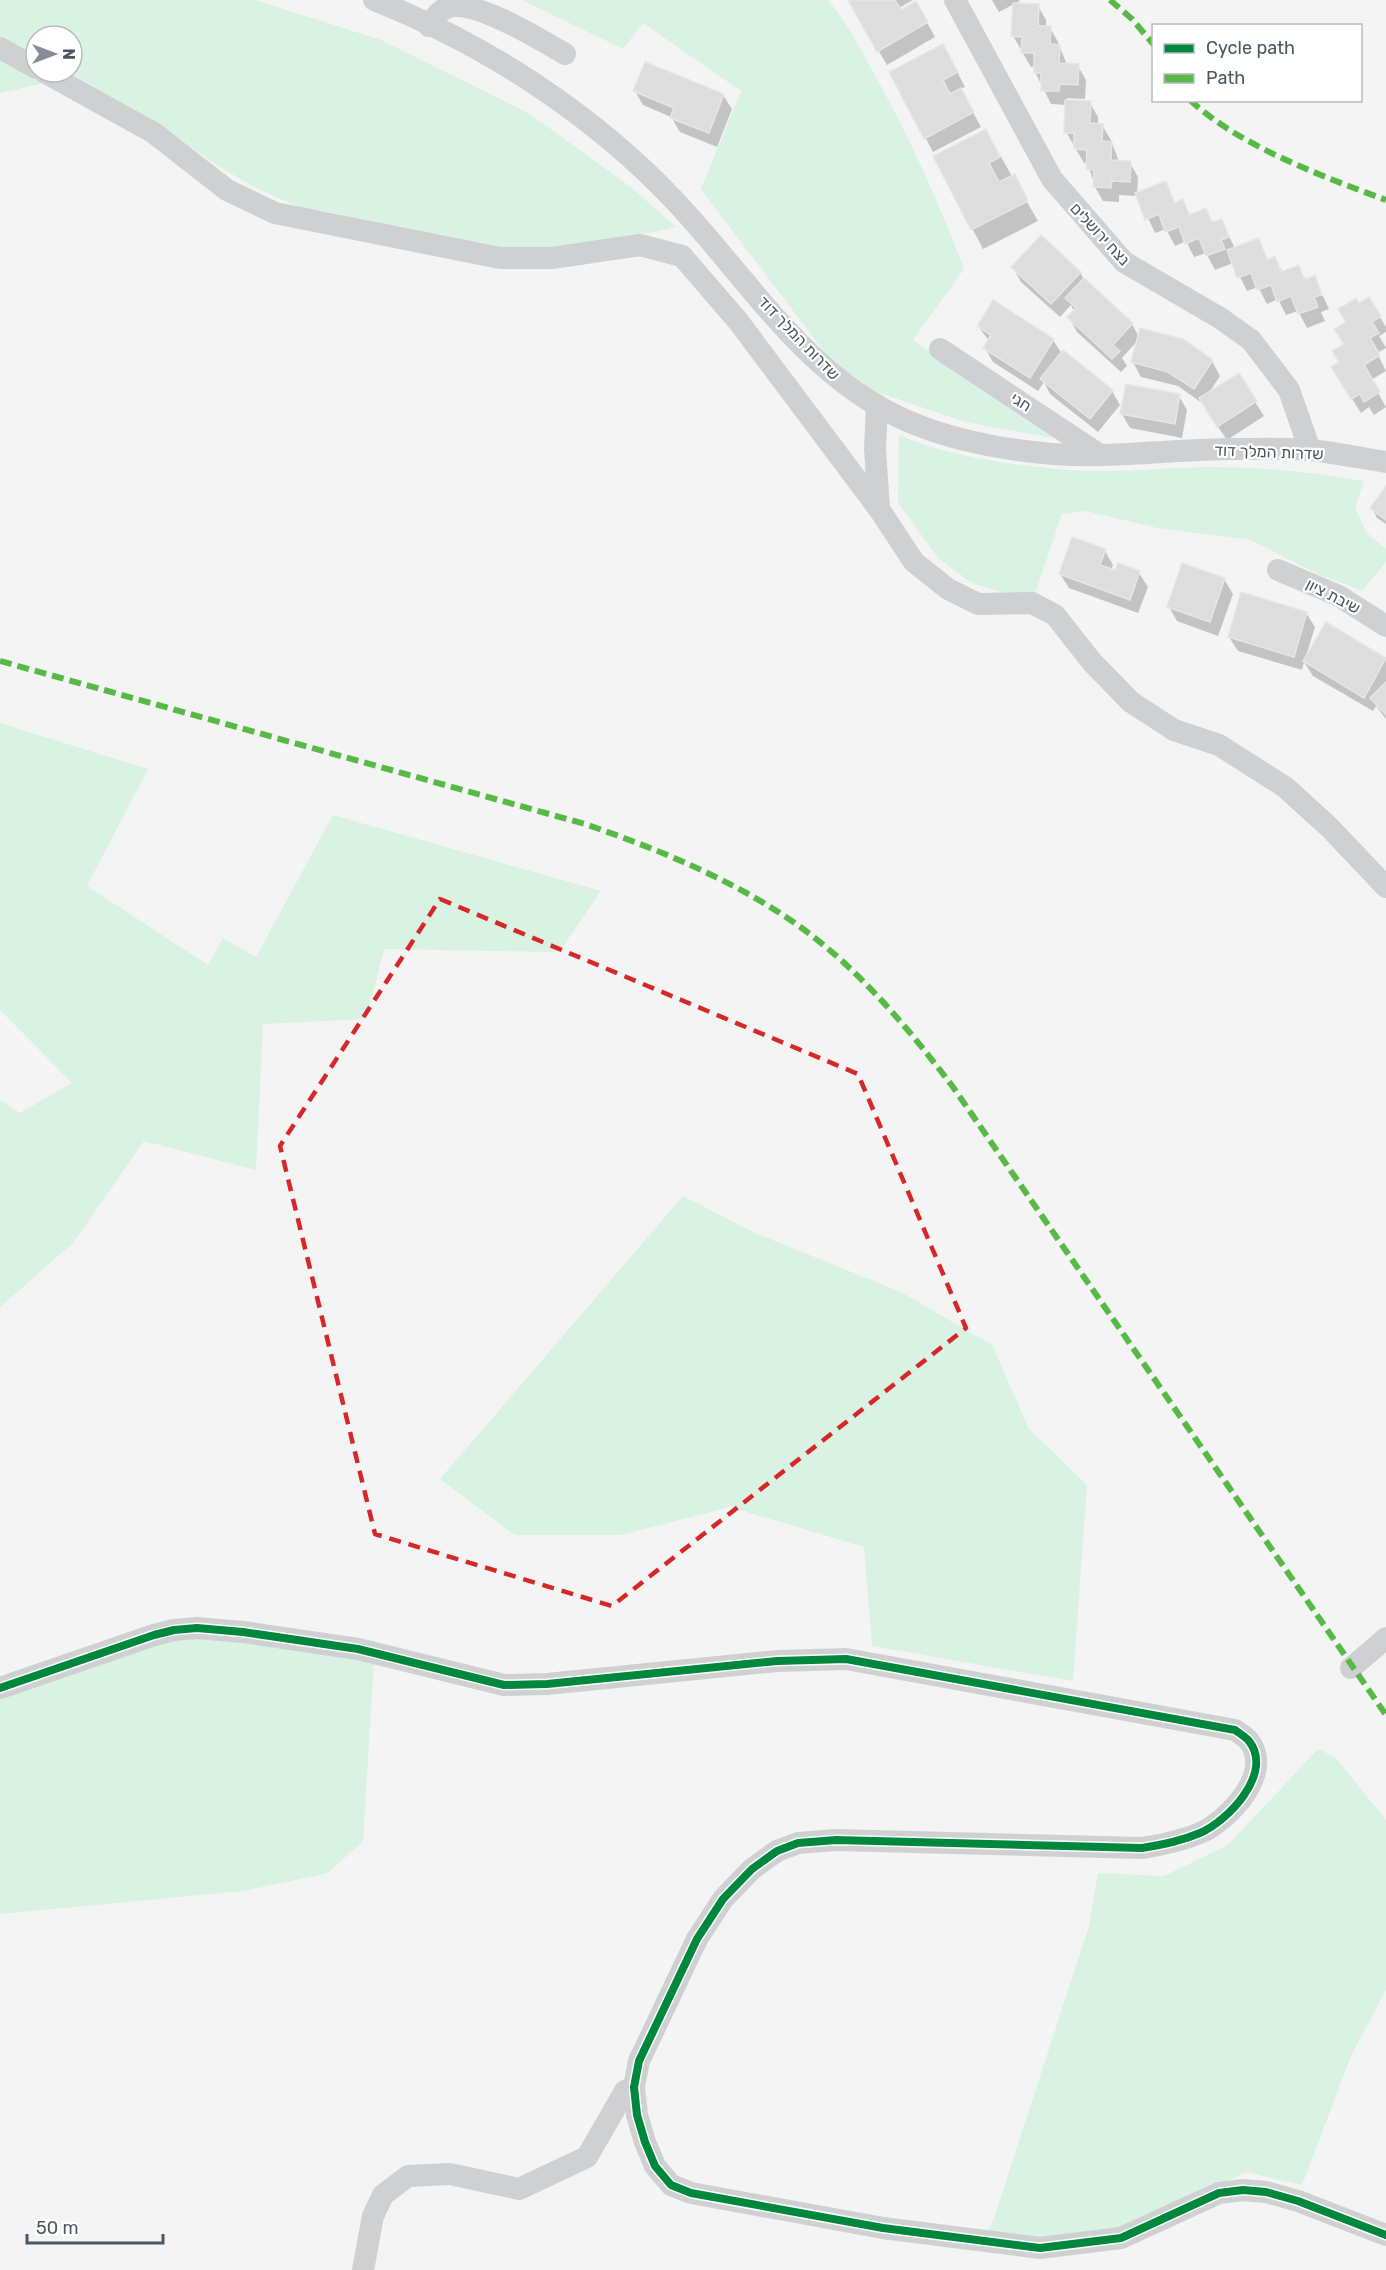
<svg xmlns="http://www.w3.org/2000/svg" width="1386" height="2270" font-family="Rubik,Heebo,sans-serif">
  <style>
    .green { fill: #d9f2e3; fill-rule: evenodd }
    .shadow { fill: #0003 }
    .building { fill: #ddddde; stroke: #e5e6e7; stroke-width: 1.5 }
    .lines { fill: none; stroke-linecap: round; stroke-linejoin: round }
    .minor { stroke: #ced0d2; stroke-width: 22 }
    .quiet { stroke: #58b947; stroke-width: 6; stroke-dasharray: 12 6; stroke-linecap: butt }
    .cycleway-casing { stroke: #fff; stroke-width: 11 }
    .cycleway { stroke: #00873e; stroke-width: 8 }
    .marked { fill: none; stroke: #d62828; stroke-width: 4.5; stroke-dasharray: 12 8; stroke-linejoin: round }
    .labels { text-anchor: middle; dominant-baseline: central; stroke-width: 4.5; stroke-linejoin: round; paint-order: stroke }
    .street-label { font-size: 16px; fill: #4a5661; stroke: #fff }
  </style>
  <rect width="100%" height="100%" fill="#f4f4f4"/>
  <!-- green -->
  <g class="green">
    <path d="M 0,0 L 255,0 L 381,40 L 530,114 L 632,188 L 676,227 L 580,248 L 486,248 L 331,212 L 304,209 L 260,190 L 216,165 L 158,123 L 75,76 L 0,93 ZM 36,36 L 72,36 L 72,72 L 36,72 Z"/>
    <path d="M 522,0 L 828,0 C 846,21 858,45 872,70 C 908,134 938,200 964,269 L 913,340 L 1054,438 L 965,422 L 874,391 L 828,357 L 701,189 L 741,91 L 643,23 L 623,49 Z"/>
    <path d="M 899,435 C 955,460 1047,471 1109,471 C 1143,471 1176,467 1209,467 C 1261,467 1312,472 1364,481 L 1355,507 L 1366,532 L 1386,549 L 1386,562 L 1362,591 L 1313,572 L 1251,540 L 1157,528 L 1086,511 L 1062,514 L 1035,594 L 1009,594 L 972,583 L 938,558 L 898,503 Z"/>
    <path d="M 0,723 L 148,769 L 87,886 L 208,965 L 223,938 L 256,957 L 333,815 L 601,891 L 559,952 L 384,949 L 366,1019 L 263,1024 L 256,1170 L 144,1141 L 73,1243 L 0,1307 L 0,1100 L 20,1113 L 72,1083 L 0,1010 Z"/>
    <path d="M 683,1196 L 755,1233 L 901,1292 L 992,1345 L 1029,1429 L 1087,1485 L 1073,1681 L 872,1646 L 864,1547 L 730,1507 L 621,1535 L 515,1535 L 440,1479 Z"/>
    <path d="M 177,1620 L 375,1645 L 363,1841 L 328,1873 L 243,1891 L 0,1914 L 0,1681 Z"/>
    <path d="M 1318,1749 L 1335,1757 L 1386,1820 L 1386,1990 L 1351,2056 L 1302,2185 L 1245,2172 L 1129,2236 L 981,2243 L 993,2221 L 1089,1926 L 1098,1873 L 1164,1876 L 1228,1845 Z"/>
  </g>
  <!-- shadow -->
  <g class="shadow">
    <path d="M 849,0 L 913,0 L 899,8 L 901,12 L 916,3 L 935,37 L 887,65 Z"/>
    <path d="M 992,0 L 1019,0 L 1020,1 L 999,12 Z"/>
    <path d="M 1038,6 L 1046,20 L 1046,28 L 1050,28 L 1058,42 L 1067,65 L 1078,66 L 1086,80 L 1085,99 L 1067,98 L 1067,102 L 1090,103 L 1098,117 L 1098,125 L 1102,125 L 1111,140 L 1119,162 L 1130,163 L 1138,177 L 1137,193 L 1165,183 L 1176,204 L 1182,201 L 1191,216 L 1206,210 L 1213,223 L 1222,220 L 1235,249 L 1258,240 L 1269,261 L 1275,258 L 1283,273 L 1298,267 L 1306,280 L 1314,277 L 1329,309 L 1321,312 L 1325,321 L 1307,328 L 1298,311 L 1286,315 L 1278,299 L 1267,304 L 1258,287 L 1247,291 L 1233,263 L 1215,270 L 1206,253 L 1194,257 L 1186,241 L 1175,246 L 1166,229 L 1155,233 L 1138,196 L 1119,195 L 1119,202 L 1103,201 L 1095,187 L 1088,164 L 1084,163 L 1066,132 L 1067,105 L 1051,104 L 1035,72 L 1035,67 L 1031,67 L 1013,36 Z"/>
    <path d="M 951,60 L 965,87 L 960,89 L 981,127 L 933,152 L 891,73 Z"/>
    <path d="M 635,91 L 723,95 L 732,109 L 717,147 L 680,132 L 671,117 L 643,105 Z"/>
    <path d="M 986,131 L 1038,221 L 983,249 L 935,157 Z"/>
    <path d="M 1013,268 L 1080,272 L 1084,280 L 1132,324 L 1139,337 L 1182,341 L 1212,361 L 1220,376 L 1208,394 L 1238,375 L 1264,416 L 1227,440 L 1202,403 L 1178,386 L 1141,377 L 1133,362 L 1139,339 L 1122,358 L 1127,366 L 1121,372 L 1077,332 L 1069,317 L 1074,311 L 1071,305 L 1060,317 L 1021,282 Z"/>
    <path d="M 1369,299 L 1386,327 L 1386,332 L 1379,336 L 1386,348 L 1377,353 L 1386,371 L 1371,380 L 1386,407 L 1374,415 L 1369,407 L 1361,413 L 1341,381 L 1340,363 L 1348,322 L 1359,305 Z"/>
    <path d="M 978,326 L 1053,340 L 1062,354 L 1112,391 L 1120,405 L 1098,432 L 1050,394 L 1044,382 L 1038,391 L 993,362 L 985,348 L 989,341 Z"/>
    <path d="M 1179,396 L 1187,410 L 1182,438 L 1130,428 L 1122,414 Z"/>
    <path d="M 1386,489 L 1386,524 L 1377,518 L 1372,508 Z"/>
    <path d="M 1105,551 L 1113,565 L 1111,570 L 1139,573 L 1148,587 L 1138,613 L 1069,588 L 1060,574 Z"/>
    <path d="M 1224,579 L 1233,594 L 1218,636 L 1177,621 L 1169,607 Z"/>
    <path d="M 1306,613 L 1315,627 L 1306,656 L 1326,625 L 1386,660 L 1386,719 L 1376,706 L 1373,711 L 1313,676 L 1304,662 L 1302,670 L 1238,651 L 1229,637 Z"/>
  </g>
  <!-- building -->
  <g class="building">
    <path d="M 848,0 L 895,0 L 901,10 L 916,1 L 928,22 L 877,52 Z"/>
    <path d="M 1013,3 L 1039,4 L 1038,26 L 1051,26 L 1050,44 L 1060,45 L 1059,63 L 1079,64 L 1078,85 L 1060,84 L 1059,91 L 1041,91 L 1041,73 L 1034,73 L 1034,53 L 1021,53 L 1022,37 L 1011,36 Z"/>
    <path d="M 943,44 L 958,72 L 943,80 L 950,94 L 961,88 L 974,112 L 924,139 L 889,72 Z"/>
    <path d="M 645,62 L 724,94 L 709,133 L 670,118 L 674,108 L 633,91 Z"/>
    <path d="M 1065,100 L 1091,101 L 1090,123 L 1103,124 L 1102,141 L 1112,142 L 1111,160 L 1131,161 L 1130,182 L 1112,181 L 1111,188 L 1093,187 L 1094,170 L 1086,169 L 1087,150 L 1074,149 L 1074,133 L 1064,133 Z"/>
    <path d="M 986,129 L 1000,157 L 989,163 L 999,182 L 1015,174 L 1028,201 L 971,230 L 933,156 Z"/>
    <path d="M 1166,181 L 1174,203 L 1183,199 L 1189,215 L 1206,208 L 1212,222 L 1222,219 L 1229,237 L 1221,240 L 1225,249 L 1206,256 L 1199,238 L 1185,244 L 1179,227 L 1165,232 L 1159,214 L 1145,220 L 1135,193 Z"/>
    <path d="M 1041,235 L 1081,272 L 1051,304 L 1011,267 Z"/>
    <path d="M 1259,238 L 1267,260 L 1275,256 L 1281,272 L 1299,265 L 1304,280 L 1315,275 L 1322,295 L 1314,297 L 1318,307 L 1298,314 L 1291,296 L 1277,302 L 1271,285 L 1257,290 L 1251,273 L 1237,278 L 1227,250 Z"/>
    <path d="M 1084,278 L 1133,323 L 1113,345 L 1120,351 L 1112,359 L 1067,317 L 1076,308 L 1065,298 Z"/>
    <path d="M 1369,297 L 1381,316 L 1372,322 L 1379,333 L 1370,338 L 1380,355 L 1364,365 L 1380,392 L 1364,402 L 1360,394 L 1351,399 L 1331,367 L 1339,362 L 1332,351 L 1344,344 L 1334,329 L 1346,322 L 1338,309 L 1356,298 L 1359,303 Z"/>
    <path d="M 993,300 L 1054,339 L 1030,378 L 983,348 L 991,335 L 977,326 Z"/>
    <path d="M 1140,328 L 1183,339 L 1213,360 L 1194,389 L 1168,372 L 1131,362 Z"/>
    <path d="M 1063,350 L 1113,390 L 1090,419 L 1040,379 Z"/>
    <path d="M 1239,373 L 1257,401 L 1217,427 L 1199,398 Z"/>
    <path d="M 1126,384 L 1180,394 L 1175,424 L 1120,414 Z"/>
    <path d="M 1386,486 L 1386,520 L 1370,508 Z"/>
    <path d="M 1072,537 L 1106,549 L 1100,565 L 1115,570 L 1118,563 L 1140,571 L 1130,600 L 1059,574 Z"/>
    <path d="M 1182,563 L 1225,578 L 1210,622 L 1167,607 Z"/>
    <path d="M 1241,592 L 1307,612 L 1294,657 L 1228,637 Z"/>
    <path d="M 1326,622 L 1386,658 L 1364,698 L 1303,661 Z"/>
    <path d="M 1386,682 L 1386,715 L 1370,698 Z"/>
  </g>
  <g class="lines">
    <!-- minor -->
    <g class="minor">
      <path d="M 374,0 C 485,44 593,114 675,201 C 747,277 804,374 903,419 C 960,445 1041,457 1104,455 C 1148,454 1191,449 1234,449 C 1259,449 1285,448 1310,450 C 1336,453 1361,458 1386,462"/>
      <path d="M 955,0 L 1052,179 L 1124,262 L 1220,318 L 1251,340 L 1289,390 L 1310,450"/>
      <path d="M 429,26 C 435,17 441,7 454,6 C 482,4 540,39 565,54"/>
      <path d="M 0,48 L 36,68"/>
      <path d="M 44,72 L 154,133 L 227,190 L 275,213 L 500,258 L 552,258 L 640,245 L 682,256 L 738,321 L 879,509"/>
      <path d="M 940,349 L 1100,455"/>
      <path d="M 877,405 L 875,449 L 879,509 L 914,562 L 948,589 L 978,604 L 1032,603 L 1055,615 L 1092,662 L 1131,702 L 1174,730 L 1219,745 L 1285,787 L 1329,827 L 1386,887"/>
      <path d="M 1278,570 L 1339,596 L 1386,626"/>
      <path d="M 1351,1668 L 1386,1638"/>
      <path d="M 0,1688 L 154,1635 L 174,1630 L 197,1628 L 243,1632 L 358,1649 L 504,1685 L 547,1684 L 777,1661 L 846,1659 L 1235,1730 C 1239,1733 1246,1737 1249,1741 C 1274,1773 1228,1821 1200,1833 C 1181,1841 1162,1845 1142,1848 L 836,1840 L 798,1843 L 777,1851 L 752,1869 L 723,1899 L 697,1939 L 639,2061 L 634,2087 L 637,2115 L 645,2142 L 655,2166 L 671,2185 L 691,2193 L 883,2228 L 1040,2248 L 1121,2238 L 1219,2193 L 1243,2190 L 1266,2192 L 1298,2201 L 1386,2235"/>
      <path d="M 363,2270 L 373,2216 L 383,2195 L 408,2176 L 450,2174 L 519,2189 L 587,2157 L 625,2091 L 634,2087"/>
    </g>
    <!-- quiet -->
    <g class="quiet">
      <path d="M 1110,0 L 1132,19 L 1154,45"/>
      <path d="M 1190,100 C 1239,146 1324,177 1386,200"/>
      <path d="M 0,661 L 585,824 C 660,850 734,880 799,926 C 859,969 909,1029 953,1087 L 1386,1715"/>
    </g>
    <!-- cycleway casing -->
    <g class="cycleway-casing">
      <path id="cycleway" d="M 0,1688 L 154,1635 L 174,1630 L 197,1628 L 243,1632 L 358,1649 L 504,1685 L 547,1684 L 777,1661 L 846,1659 L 1235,1730 C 1239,1733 1246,1737 1249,1741 C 1274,1773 1228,1821 1200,1833 C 1181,1841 1162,1845 1142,1848 L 836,1840 L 798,1843 L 777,1851 L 752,1869 L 723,1899 L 697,1939 L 639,2061 L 634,2087 L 637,2115 L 645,2142 L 655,2166 L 671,2185 L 691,2193 L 883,2228 L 1040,2248 L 1121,2238 L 1219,2193 L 1243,2190 L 1266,2192 L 1298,2201 L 1386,2235"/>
    </g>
    <!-- cycleway -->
    <use href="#cycleway" class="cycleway"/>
  </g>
  <!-- marked area -->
  <path class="marked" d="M 440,899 L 858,1074 L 966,1328 L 612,1606 L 375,1534 L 280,1146 Z"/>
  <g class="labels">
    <!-- street labels -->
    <g class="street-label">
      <text transform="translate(1100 234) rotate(47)">נצח ירושלים</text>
      <text transform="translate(799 338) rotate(46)">שדרות המלך דוד</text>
      <text transform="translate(1021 402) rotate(33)">חגי</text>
      <text transform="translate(1269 452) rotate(2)">שדרות המלך דוד</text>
      <text transform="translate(1333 596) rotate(27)">שיבת ציון</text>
    </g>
  </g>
  <!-- legend -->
  <rect x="1152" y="24" width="210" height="78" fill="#ffffff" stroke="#b7bbc0" stroke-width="1.5"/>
  <rect x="1164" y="44" width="30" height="9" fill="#00873e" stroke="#b7bbc0" stroke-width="1.5"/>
  <text x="1206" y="54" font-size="18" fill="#4a5661">Cycle path</text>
  <rect x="1164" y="74" width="30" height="9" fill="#58b947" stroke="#b7bbc0" stroke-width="1.5"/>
  <text x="1206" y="84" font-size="18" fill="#4a5661">Path</text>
  <!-- north arrow -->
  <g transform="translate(54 54) rotate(90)"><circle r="28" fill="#ffffff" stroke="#b7bbc0" stroke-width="1.5"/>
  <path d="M0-4.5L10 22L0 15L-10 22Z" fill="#868d94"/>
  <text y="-9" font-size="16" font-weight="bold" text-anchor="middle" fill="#4a5661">N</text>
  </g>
  <!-- scale -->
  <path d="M27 2234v9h136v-9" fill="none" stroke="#4a5661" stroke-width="3"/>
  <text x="36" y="2234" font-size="18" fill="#4a5661" stroke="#ffffff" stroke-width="4.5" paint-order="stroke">50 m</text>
</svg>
